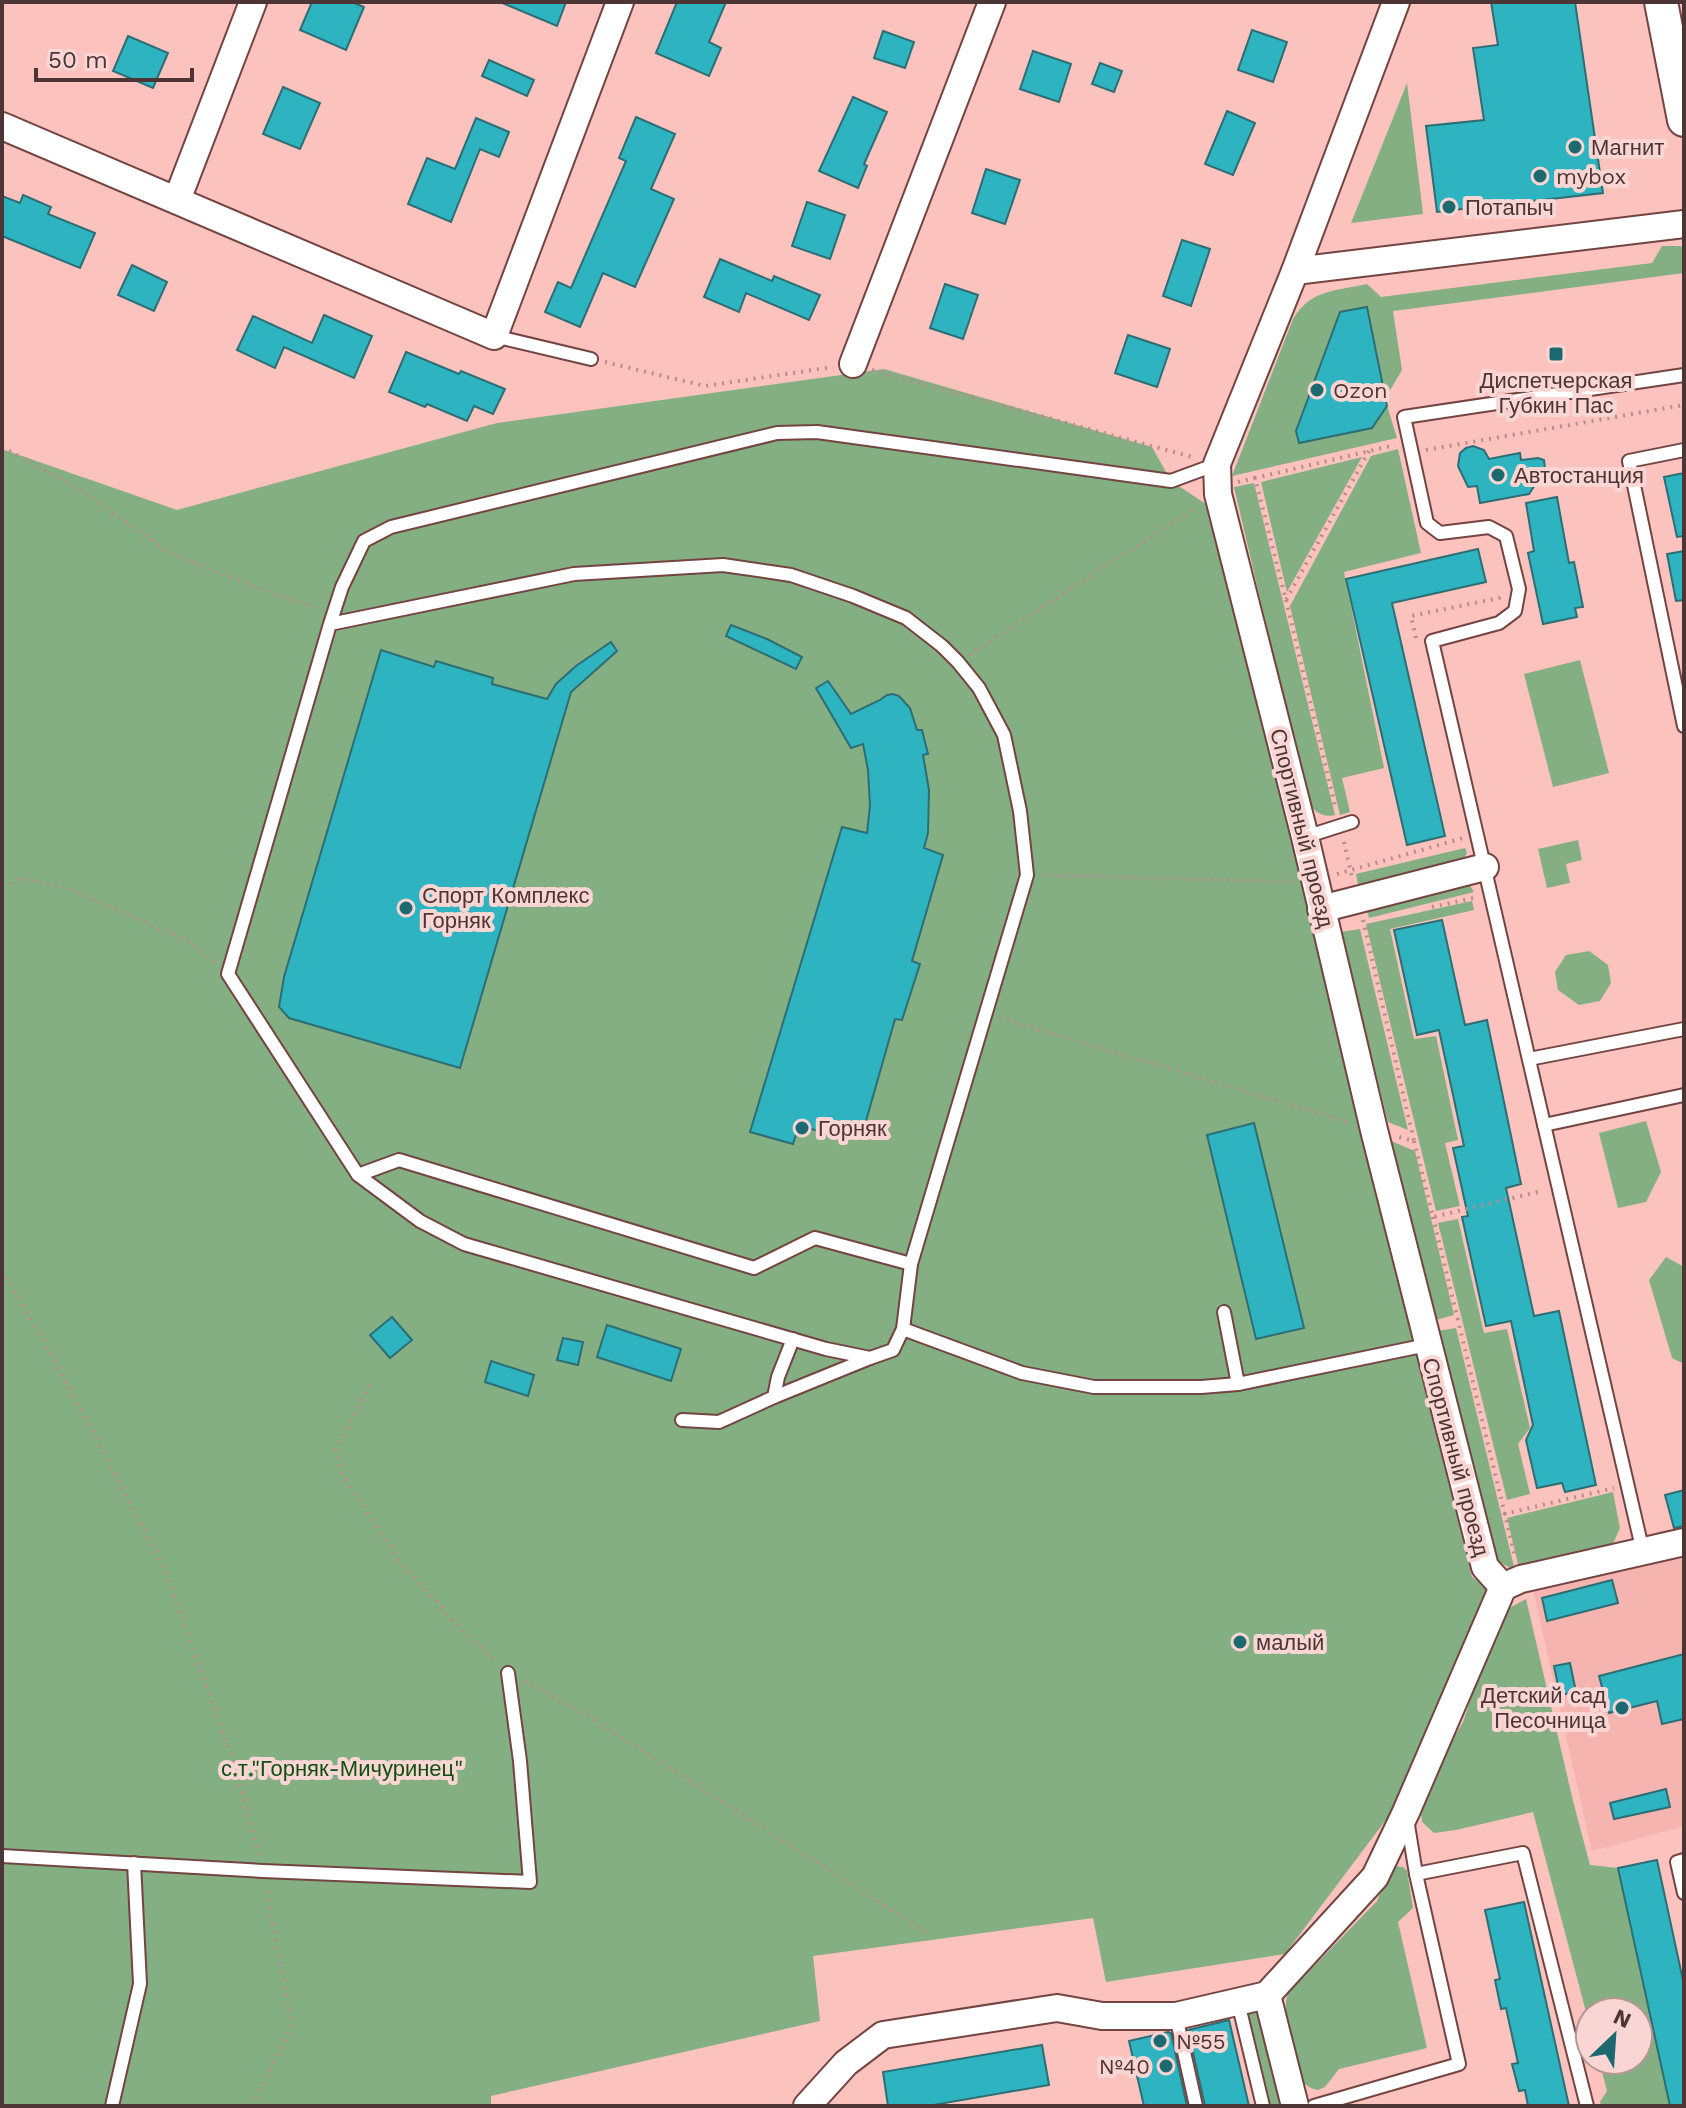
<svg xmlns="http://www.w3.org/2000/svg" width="1686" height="2108" font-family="'Work Sans',sans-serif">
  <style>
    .built { fill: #f5b4af }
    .green { fill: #84af82 }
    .building { fill: #2eb4c0; stroke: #2d6e74; stroke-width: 2 }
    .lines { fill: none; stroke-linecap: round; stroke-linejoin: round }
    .service-casing { stroke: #734441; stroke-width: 16 }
    .minor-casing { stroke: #734441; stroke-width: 30 }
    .tertiary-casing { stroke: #734441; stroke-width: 36 }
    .path { stroke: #b78c89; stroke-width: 4; stroke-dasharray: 2 6; stroke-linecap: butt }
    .service { stroke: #fff; stroke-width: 12 }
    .minor { stroke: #fff; stroke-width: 26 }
    .tertiary { stroke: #fff; stroke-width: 32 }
    .poi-dot { fill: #1c696f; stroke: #f9d6d3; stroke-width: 3 }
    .labels { text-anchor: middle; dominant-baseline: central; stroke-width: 8; stroke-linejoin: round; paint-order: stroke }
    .poi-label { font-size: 22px; fill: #4c3534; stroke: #f9d6d3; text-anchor: start }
    .street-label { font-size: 22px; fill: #4c3534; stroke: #f9d6d3 }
    .park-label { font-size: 22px; fill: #0f5012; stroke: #f9d6d3 }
  </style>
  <rect width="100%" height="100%" fill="#fbc2be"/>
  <!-- built -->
  <path class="built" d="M 1684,1556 L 1684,1826 L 1592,1851 L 1533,1590 Z"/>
  <!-- green -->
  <g class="green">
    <path d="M 1407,83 L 1423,214 L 1351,223 Z"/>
    <path d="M 1662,246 L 1680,246 L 1684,248 L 1684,273 L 1393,311 L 1402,370 L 1385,399 L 1397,438 L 1232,476 L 1293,319 C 1311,289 1336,291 1367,284 L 1381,297 L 1652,263 Z"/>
    <path d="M 884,369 L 1152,447 L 1171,481 L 1212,508 L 1415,1318 L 1423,1381 L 1472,1577 L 1493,1592 L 1388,1817 L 1285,1954 L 1106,1982 L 1093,1918 L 813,1956 L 820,2021 L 491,2096 L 491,2106 L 2,2106 L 2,449 L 177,510 L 497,423 Z"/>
    <path d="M 1398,449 L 1421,553 L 1344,572 L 1384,768 L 1342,778 L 1350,812 L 1340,815 L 1290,606 L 1371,456 Z"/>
    <path d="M 1362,457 L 1287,592 L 1261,482 Z"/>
    <path d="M 1254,483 L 1335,815 C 1321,818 1313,811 1307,799 L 1234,487 Z"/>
    <path d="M 1580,660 L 1609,773 L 1553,787 L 1524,674 Z"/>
    <path d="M 1578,840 L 1582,860 L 1566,864 L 1570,883 L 1547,888 L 1538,849 Z"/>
    <path d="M 1465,848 L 1467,853 L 1462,861 L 1359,889 L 1356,874 Z"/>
    <path d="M 1468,882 L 1474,892 L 1369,918 L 1365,903 Z"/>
    <path d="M 1472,901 L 1474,910 L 1390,929 L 1414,1039 L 1436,1036 L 1458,1140 L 1445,1143 L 1460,1206 L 1436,1211 L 1366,924 Z"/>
    <path d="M 1360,929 L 1408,1130 L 1388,1122 L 1340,932 Z"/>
    <path d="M 1589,951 L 1608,965 L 1611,983 L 1600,1001 L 1579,1005 L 1558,990 L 1555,972 L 1566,955 Z"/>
    <path d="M 1646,1121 L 1661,1172 L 1646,1202 L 1618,1208 L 1599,1133 Z"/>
    <path d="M 1391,1141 L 1415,1151 L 1454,1315 L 1436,1320 Z"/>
    <path d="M 1458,1219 L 1484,1333 L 1507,1329 L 1530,1428 L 1518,1444 L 1530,1494 L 1507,1500 L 1438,1223 Z"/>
    <path d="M 1666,1257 L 1684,1267 L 1684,1364 L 1672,1358 L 1649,1280 Z"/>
    <path d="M 1456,1328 L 1515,1571 L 1493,1558 L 1437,1331 Z"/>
    <path d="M 1613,1492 L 1620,1528 L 1612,1546 L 1519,1568 L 1507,1518 Z"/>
    <path d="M 1526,1599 L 1573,1801 L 1590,1865 L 1618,1868 L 1670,2106 L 1601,2106 L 1600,2102 L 1607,2091 L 1599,2060 L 1638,2060 L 1638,2012 L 1590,2012 L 1590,2027 L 1533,1812 L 1456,1830 L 1434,1833 L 1422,1822 L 1419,1797 L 1463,1722 L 1500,1613 Z"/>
    <path d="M 1396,1866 L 1403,1867 L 1407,1871 L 1413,1908 L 1398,1922 L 1427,2048 L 1339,2069 L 1325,2087 L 1318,2090 C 1309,2088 1306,2086 1300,2078 C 1295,2054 1280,2016 1288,1993 L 1377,1901 L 1391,1868 Z"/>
    <path d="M 1256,2004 L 1283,2106 L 1268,2106 L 1247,2011 Z"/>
  </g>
  <!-- building -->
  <g class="building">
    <path d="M 312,2 L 352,2 L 364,7 L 346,50 L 300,30 Z"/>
    <path d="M 500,2 L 566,2 L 557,26 Z"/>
    <path d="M 677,2 L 726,2 L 709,42 L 721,48 L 709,76 L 656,53 Z"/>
    <path d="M 1491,2 L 1575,2 L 1603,193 L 1437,212 L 1426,126 L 1484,120 L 1473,48 L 1498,45 Z"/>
    <path d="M 1252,30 L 1287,42 L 1273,82 L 1238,70 Z"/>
    <path d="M 883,31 L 914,42 L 905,68 L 874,58 Z"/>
    <path d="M 128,36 L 168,53 L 153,88 L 113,71 Z"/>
    <path d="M 1033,51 L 1071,64 L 1059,102 L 1020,89 Z"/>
    <path d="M 489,60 L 534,80 L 527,96 L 482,76 Z"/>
    <path d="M 1100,63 L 1122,71 L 1114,92 L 1092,84 Z"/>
    <path d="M 283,87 L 320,103 L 300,149 L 263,134 Z"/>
    <path d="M 853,97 L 887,112 L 864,164 L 867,166 L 858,188 L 819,171 Z"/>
    <path d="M 1227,111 L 1255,123 L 1233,175 L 1205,164 Z"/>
    <path d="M 636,117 L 675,134 L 651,189 L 674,199 L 635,287 L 603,273 L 580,327 L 545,312 L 558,282 L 571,288 L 626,161 L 619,158 Z"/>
    <path d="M 476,118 L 509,132 L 499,157 L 480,149 L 451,222 L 408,204 L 427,158 L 455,169 Z"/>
    <path d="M 986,169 L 1020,180 L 1005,224 L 972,213 Z"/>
    <path d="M 23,195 L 51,207 L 48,214 L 95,233 L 80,268 L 2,236 L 2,196 L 20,203 Z"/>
    <path d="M 807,202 L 845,215 L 830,259 L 792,246 Z"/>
    <path d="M 1182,240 L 1210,249 L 1191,306 L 1163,296 Z"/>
    <path d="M 720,259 L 772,281 L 774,276 L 820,295 L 809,320 L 746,293 L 739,312 L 704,297 Z"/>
    <path d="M 132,265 L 167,282 L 154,311 L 118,295 Z"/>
    <path d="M 945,284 L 978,295 L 963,339 L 930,328 Z"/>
    <path d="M 1367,307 L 1387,406 L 1372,428 L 1299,443 L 1296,431 L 1340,312 Z"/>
    <path d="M 324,315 L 372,336 L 354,378 L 284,347 L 275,368 L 237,350 L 253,316 L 312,343 Z"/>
    <path d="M 1128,335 L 1170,349 L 1157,387 L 1115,373 Z"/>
    <path d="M 406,352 L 459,374 L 461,371 L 505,389 L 493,414 L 474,406 L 467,421 L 427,404 L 425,407 L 389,392 Z"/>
    <path d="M 1473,446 L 1484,450 L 1489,459 L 1520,453 L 1521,460 L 1538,458 L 1544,460 L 1545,469 L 1529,494 L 1480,503 L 1477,486 L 1468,487 L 1458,466 L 1460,453 L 1466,448 Z"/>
    <path d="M 1684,473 L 1684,536 L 1677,537 L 1664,477 Z"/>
    <path d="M 1557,497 L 1569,563 L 1574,562 L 1583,607 L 1575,608 L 1577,617 L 1543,624 L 1528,553 L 1534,551 L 1526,503 Z"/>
    <path d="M 1478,549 L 1486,582 L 1392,603 L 1445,836 L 1407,845 L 1346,579 Z"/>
    <path d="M 1684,551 L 1684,600 L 1676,601 L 1667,554 Z"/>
    <path d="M 731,625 L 767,639 L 802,657 L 796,669 L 726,636 Z"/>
    <path d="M 611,642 L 617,651 L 571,692 L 460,1068 L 289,1018 L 279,1007 L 284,977 L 381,650 L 434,667 L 436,661 L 493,678 L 492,684 L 547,699 L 556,684 L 576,666 Z"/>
    <path d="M 828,681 L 851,714 L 880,700 L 887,695 L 893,694 L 899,696 L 910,708 L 917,730 L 922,730 L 928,754 L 923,755 L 929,790 L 928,833 L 924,848 L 943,855 L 912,961 L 920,964 L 902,1020 L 895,1019 L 862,1135 L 850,1132 L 847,1140 L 799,1125 L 793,1144 L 750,1132 L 842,827 L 867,833 L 870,806 L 868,770 L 863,744 L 851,748 L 816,688 Z"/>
    <path d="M 1442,920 L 1465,1025 L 1487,1020 L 1521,1184 L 1506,1188 L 1534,1316 L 1559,1311 L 1596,1485 L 1565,1492 L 1562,1483 L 1537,1488 L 1526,1440 L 1533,1425 L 1511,1321 L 1486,1326 L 1462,1217 L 1468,1216 L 1453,1148 L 1464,1146 L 1439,1030 L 1417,1035 L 1394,930 Z"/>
    <path d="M 1254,1123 L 1304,1328 L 1256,1339 L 1207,1135 Z"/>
    <path d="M 392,1317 L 412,1340 L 390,1358 L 370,1335 Z"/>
    <path d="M 607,1325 L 681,1349 L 671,1381 L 597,1357 Z"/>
    <path d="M 563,1338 L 583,1342 L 578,1365 L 557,1360 Z"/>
    <path d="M 491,1361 L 534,1375 L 528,1396 L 485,1382 Z"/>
    <path d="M 1684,1490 L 1684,1526 L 1674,1528 L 1665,1495 Z"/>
    <path d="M 1612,1580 L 1618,1603 L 1547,1621 L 1542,1598 Z"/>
    <path d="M 1684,1654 L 1684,1719 L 1662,1724 L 1657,1701 L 1609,1713 L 1599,1676 Z"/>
    <path d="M 1570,1663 L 1576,1692 L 1560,1695 L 1554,1666 Z"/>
    <path d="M 1666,1789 L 1670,1807 L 1614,1819 L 1610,1803 Z"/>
    <path d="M 1657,1860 L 1684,1985 L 1684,2106 L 1670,2106 L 1618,1868 Z"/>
    <path d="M 1524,1902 L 1569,2106 L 1528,2106 L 1525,2090 L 1519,2091 L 1512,2064 L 1518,2063 L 1506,2008 L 1501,2009 L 1495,1980 L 1500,1979 L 1485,1910 Z"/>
    <path d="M 1229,2020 L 1249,2106 L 1205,2106 L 1188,2030 Z"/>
    <path d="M 1168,2032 L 1171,2033 L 1187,2106 L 1144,2106 L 1129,2041 Z"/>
    <path d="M 1042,2045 L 1049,2085 L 933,2105 L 933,2106 L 888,2106 L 883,2072 Z"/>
  </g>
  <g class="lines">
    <!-- service casing -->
    <g class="service-casing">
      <g id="service">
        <path d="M 494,336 L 591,359"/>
        <path d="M 1684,450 L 1629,461 L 1684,726"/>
        <path d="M 330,624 L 228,974 L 358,1175 L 420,1221 L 464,1244 L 826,1349 L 870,1358 L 893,1350 L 903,1329 L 911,1264 L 1027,875 L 1020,811 L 1004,735 L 979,688 L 958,662 L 942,646 L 906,618 L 853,596 L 791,575 L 723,565 L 574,574 L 330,624 L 342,587 L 364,541 L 391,527 L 777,433 L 817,432 L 1171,481 L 1217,464"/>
        <path d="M 1305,837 L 1352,822"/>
        <path d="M 1529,1059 L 1684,1029"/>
        <path d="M 1544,1125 L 1684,1095"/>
        <path d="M 358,1175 L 399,1160 L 754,1268 L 815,1238 L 911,1264"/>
        <path d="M 1224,1312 L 1238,1384"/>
        <path d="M 903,1329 L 1022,1373 L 1094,1387 L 1201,1387 L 1238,1384 L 1427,1345"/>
        <path d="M 774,1397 L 870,1358"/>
        <path d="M 682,1420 L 719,1422 L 774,1397 L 778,1377 L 793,1339"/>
        <path d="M 1643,1552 L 1432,641 L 1499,623 L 1515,611 L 1519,589 L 1506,536 L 1489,527 L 1440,533 L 1427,523 L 1404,417 L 1684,375"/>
        <path d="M 2,1856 L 263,1871 L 530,1882 L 520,1761 L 508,1673"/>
        <path d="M 1684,1860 L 1677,1862 L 1684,1893"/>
        <path d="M 1416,1874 L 1523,1853 L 1587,2106"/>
        <path d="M 1238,2002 L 1263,2106"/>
        <path d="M 1176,2016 L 1196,2106"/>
        <path d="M 112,2106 L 140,1984 L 134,1863"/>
        <path d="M 1314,2106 L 1459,2064 L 1416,1874 L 1407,1819"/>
      </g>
    </g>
    <!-- minor casing -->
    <g class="minor-casing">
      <g id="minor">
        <path d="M 1396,2 L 1295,271 L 1217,464 L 1218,494 L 1305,837 L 1374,1130 L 1485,1567 L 1503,1587 L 1521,1579 L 1684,1542"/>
        <path d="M 2,126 L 494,336 L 620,2"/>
        <path d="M 177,200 L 253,2"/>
        <path d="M 1295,271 L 1684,224"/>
        <path d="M 853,364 L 992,2"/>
        <path d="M 1321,909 L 1485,867"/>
        <path d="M 1267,1995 L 1295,2106"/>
        <path d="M 807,2106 L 846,2063 L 883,2035 L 1057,2008 L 1102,2016 L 1176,2016 L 1267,1995 L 1375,1877 L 1406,1812 L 1503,1587"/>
      </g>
    </g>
    <!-- tertiary casing -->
    <g class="tertiary-casing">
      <path id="tertiary" d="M 1661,2 L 1684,120"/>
    </g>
    <!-- path -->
    <g class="path">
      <path d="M 605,362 L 705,386 L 833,367"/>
      <path d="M 872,370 L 1192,457"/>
      <path d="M 2,447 L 78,488 L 171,554 L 278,595 L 320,609"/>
      <path d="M 1426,450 L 1684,405"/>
      <path d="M 1369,451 L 1286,600 L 1255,478 L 1395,445"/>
      <path d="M 1238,482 L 1255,478"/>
      <path d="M 1286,600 L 1336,810"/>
      <path d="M 1416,638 L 1411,616 L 1499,598 L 1501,596"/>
      <path d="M 969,655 L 1197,507"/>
      <path d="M 1344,842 L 1352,877"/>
      <path d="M 1337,874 L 1463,838"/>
      <path d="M 1042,875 L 1294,882"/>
      <path d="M 2,887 L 21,878 L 70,889 L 190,942 L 217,965"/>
      <path d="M 1432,907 L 1478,897"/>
      <path d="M 1363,920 L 1414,1141 L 1399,1137"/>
      <path d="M 1000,1018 L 1348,1122"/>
      <path d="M 1414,1141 L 1433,1217 L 1542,1191"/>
      <path d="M 1433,1217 L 1515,1556"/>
      <path d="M 2,1270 L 61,1372 L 162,1563 L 235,1767 L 259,1855"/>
      <path d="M 370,1385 L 336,1450 L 343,1476 L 399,1560 L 462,1630 L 497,1663"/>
      <path d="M 1504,1514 L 1614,1488"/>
      <path d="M 524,1681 L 588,1716 L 929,1934"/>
      <path d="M 252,2106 L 292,2025 L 266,1887"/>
    </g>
    <!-- service -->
    <use href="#service" class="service"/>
    <!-- minor -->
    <use href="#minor" class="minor"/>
    <!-- tertiary -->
    <use href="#tertiary" class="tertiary"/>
  </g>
  <!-- markers -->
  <g class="poi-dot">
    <circle cx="1575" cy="147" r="8"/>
    <circle cx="1540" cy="176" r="8"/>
    <circle cx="1449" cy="207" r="8"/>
    <rect x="1548" y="346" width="16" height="16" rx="4"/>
    <circle cx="1317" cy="390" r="8"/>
    <circle cx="1498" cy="475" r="8"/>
    <circle cx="406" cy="908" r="8"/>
    <circle cx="802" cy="1128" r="8"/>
    <circle cx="1240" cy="1642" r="8"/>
    <circle cx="1622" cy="1708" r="8"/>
    <circle cx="1160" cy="2041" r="8"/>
    <circle cx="1166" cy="2066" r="8"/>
  </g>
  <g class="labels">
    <!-- poi labels -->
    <g class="poi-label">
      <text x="1591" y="147">Магнит</text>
      <text x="1556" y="176">mybox</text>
      <text x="1465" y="207">Потапыч</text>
      <text x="1556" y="380" text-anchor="middle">Диспетчерская<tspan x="1556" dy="25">Губкин Пас</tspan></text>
      <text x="1333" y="390">Ozon</text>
      <text x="1514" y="475">Автостанция</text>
      <text x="422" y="895">Спорт Комплекс<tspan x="422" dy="25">Горняк</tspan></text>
      <text x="818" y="1128">Горняк</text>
      <text x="1256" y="1642">малый</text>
      <text x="1606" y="1695" text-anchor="end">Детский сад<tspan x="1606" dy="25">Песочница</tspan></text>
      <text x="1176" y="2041">№55</text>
      <text x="1150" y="2066" text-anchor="end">№40</text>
    </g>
    <!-- street labels -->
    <g class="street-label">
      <text transform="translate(1302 828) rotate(76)">Спортивный проезд</text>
      <text transform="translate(1456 1457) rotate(75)">Спортивный проезд</text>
    </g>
    <!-- park labels -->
    <g class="park-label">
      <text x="342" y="1768">с.т."Горняк-Мичуринец"</text>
    </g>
  </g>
  <!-- border -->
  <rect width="1686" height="2108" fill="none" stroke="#4c3534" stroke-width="8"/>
  <!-- north arrow -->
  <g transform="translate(1614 2036) rotate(25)"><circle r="38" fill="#f9d6d3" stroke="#b49693" stroke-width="2"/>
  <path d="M0-6L14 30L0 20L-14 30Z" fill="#1c696f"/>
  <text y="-12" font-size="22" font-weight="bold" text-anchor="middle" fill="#4c3534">N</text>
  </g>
  <!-- scale -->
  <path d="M36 68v12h156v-12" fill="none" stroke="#4c3534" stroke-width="4"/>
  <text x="48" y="68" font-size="24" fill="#4c3534" stroke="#f9d6d3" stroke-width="6" paint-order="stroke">50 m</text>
</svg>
